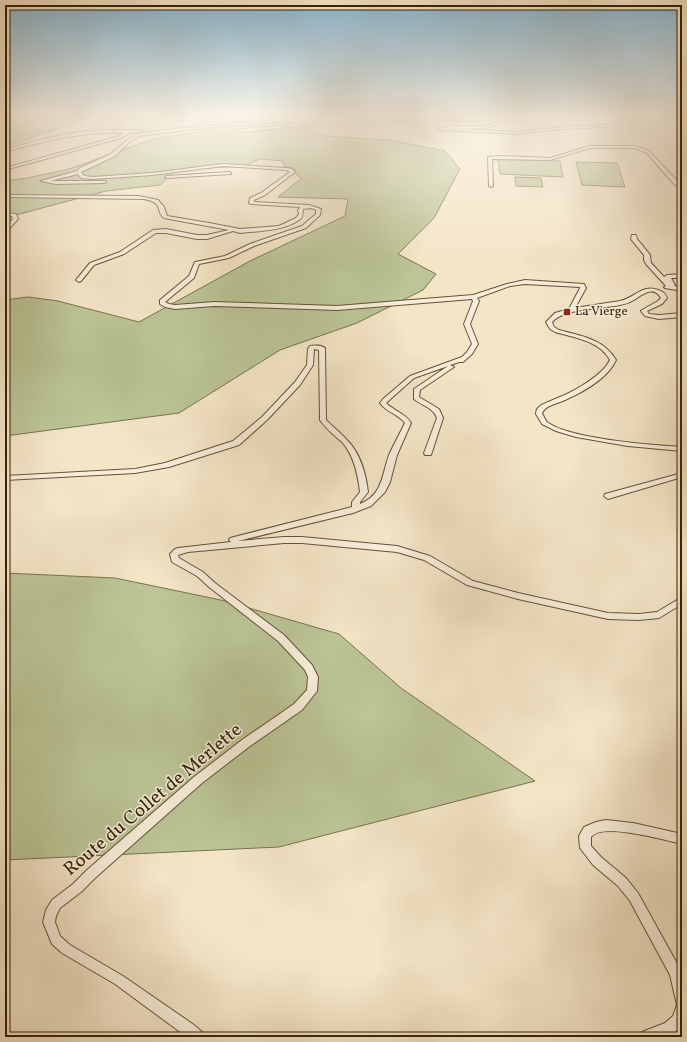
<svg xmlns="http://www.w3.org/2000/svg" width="687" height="1042" font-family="Vollkorn,serif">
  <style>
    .green { fill: #bbc596; stroke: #78734e }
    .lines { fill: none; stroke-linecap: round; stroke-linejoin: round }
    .minor-casing { stroke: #655236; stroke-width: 2 }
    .minor { fill: #f8eedb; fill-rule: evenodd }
    .poi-dot { fill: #8f2418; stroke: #f8eedb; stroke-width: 1.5 }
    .labels { text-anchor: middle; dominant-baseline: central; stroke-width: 3; stroke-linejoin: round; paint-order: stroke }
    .far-poi-label { font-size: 13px; fill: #352106; stroke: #f8eedb; text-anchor: start }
    .near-street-label { font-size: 19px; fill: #352106; stroke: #f8eedb }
  </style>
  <rect width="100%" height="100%" fill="#f4e5c7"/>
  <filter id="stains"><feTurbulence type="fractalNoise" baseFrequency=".005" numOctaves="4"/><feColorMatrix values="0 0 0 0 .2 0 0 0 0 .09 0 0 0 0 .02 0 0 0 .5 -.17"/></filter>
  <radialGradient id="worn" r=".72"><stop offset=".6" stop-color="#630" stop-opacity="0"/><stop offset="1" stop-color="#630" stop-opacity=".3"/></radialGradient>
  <!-- green -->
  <g class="green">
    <path d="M 5,117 L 93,117 L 5,147 Z"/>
    <path d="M 214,121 L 291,122 L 324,136 L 389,140 L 445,151 L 460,169 L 434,218 L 398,254 L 436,274 L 423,290 L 357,323 L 280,350 L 179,413 L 5,436 L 5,300 L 28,297 L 58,301 L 139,322 L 250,261 L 345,216 L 348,199 L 278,197 L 302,178 L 297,175 L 293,168 L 285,167 L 283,161 L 260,159 L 244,166 L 176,170 L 160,185 L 106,191 L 12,216 L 5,216 L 5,181 L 27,178 L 69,169 L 153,139 L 209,130 Z"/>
    <path d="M 498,159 L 560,161 L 563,177 L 500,174 Z"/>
    <path d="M 576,162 L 617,163 L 625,187 L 582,185 Z"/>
    <path d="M 515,177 L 541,178 L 543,187 L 516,186 Z"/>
    <path d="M 5,573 L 115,578 L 221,600 L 339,634 L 401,688 L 535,781 L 279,847 L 5,860 Z"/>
  </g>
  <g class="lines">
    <!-- minor casing -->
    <g class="minor-casing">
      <g id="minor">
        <path d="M 216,117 L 220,117 L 213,121 L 204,123 L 202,122 Z"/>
        <path d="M 289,117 L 296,117 L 267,123 L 221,126 L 139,136 L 128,143 L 115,156 L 81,172 L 84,176 L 93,177 L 152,173 L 223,164 L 286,168 L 292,169 L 295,172 L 265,195 L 254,200 L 254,202 L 309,205 L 321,209 L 320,215 L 306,228 L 254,246 L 229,258 L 199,264 L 194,278 L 165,302 L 169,304 L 175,305 L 214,302 L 337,306 L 473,295 L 507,284 L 525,280 L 584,284 L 586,288 L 575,308 L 620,301 C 635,298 642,284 658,290 C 662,291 665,293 667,298 L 662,304 L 647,311 L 649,314 L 659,315 L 682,313 L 682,317 L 659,319 L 645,316 L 641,311 L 642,310 L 658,301 L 661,298 C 653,284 641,296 632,301 C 629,303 624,304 620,305 C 601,309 565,308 552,322 L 554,327 L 559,330 C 581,336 604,339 616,360 C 608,378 583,392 565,400 C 559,403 551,404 545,409 C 543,411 543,411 542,414 C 544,416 545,420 547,422 C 569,439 652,445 682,447 L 682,451 L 628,446 L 576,437 L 556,431 L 542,424 L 536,414 C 536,411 537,408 540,406 C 546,402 554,400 560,397 C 575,391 603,375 610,360 C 599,340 574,338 555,332 L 550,329 L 546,322 L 555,313 L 569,309 L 580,288 L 580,287 L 525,284 L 510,286 L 477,298 L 479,301 L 470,324 L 478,344 L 472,354 L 463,362 L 459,362 L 450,365 L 454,367 L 420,390 L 419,397 L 439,409 L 443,418 L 431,455 L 425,455 L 424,453 L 437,418 C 433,407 422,406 414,399 L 414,389 L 448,366 L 414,378 L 386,403 C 394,411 405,413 411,423 L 397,455 L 390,482 L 385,492 L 371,506 L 353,513 L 238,541 L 284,537 L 302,537 L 397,546 L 430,556 L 473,581 L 518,593 L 608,613 L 639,614 L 657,612 L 682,597 L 682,604 L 659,618 L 639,620 L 608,619 L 518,599 L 467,585 L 424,560 L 397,552 L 302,543 L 284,543 L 188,552 L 178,555 L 179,558 L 203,572 L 215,583 L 284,635 L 312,665 L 318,677 L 317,691 L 302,710 L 250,746 L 202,783 L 95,878 L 81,892 L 60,908 L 56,916 L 55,922 L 60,936 L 70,945 L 123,976 L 194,1025 L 202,1032 L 204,1037 L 187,1037 L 115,984 L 62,953 L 52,944 L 43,922 L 46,910 L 52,900 L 73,884 L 87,870 L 194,777 L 242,740 L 294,704 L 307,690 L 308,677 L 305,670 L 278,641 L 209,587 L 197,576 L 172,562 L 170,554 L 175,549 L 178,548 L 231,542 L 229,540 L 230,538 L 352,507 L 352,502 L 360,492 C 358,475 354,455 342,442 C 334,435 326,429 320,420 L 319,350 L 314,349 L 313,365 L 300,385 L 267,420 L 239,445 L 169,467 L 135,473 L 5,480 L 5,476 L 135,469 L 165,463 L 233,441 L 262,417 L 295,382 L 307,365 L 308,349 L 310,346 C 314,345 322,345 325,348 L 326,420 C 333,427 341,433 347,440 C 360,453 366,474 368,492 L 360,502 L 360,504 C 383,495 382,474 389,455 C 394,444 400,433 405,423 C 398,414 386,412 380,403 L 383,399 L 410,376 L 462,357 L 467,352 L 472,344 L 464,324 L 473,301 L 472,299 L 337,310 L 214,306 L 175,309 L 165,307 L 160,304 L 160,300 L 189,276 L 195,262 L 225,256 L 250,244 L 302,226 L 316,214 L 316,210 L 311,208 L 303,209 C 303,213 303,218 299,220 C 284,231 258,231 240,233 L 233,231 L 207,239 L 197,239 L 166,233 L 156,233 L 124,254 L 94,265 L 81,281 L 79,282 L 76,280 L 90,263 L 120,252 L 153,230 L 166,229 L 197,235 L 207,235 L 229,230 L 164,218 C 155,211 165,203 144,199 L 5,197 L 5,195 L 139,196 L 158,200 L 164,207 L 167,216 L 209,223 L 240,229 L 279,226 L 296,218 L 299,214 L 298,210 L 300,207 L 251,204 L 249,203 L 250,198 L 261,193 L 290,172 L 286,170 L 223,166 L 152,175 L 93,179 L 81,178 L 78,174 L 50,181 L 106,181 L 106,182 L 104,183 L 56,184 L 41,181 L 77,171 L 80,168 L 111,154 L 126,141 L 137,134 C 187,125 239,126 289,117 Z"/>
        <path d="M 496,117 L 506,117 L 506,119 C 494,129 476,129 461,129 L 518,132 L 561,127 L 604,125 L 618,121 L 625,117 L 629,117 L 620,123 L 604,127 L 561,129 L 518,134 L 439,130 L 437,129 C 454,121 488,133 501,118 L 475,121 L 420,120 L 307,125 L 241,132 L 239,131 L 255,127 L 257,128 C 311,122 365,119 419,118 C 445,117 470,119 496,117 Z"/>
        <path d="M 103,130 L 141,130 L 143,131 L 129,133 L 121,138 L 5,170 L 5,168 L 102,141 L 119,136 L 124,133 C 82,131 45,141 5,152 L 5,150 C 37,140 70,131 103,130 Z"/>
        <path d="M 590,146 L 636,146 L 649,151 L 679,183 L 682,184 L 682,187 L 675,185 L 647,153 L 635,148 L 590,148 L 550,160 L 492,159 L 493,186 L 491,187 L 489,186 L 488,157 L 500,156 L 550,158 Z"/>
        <path d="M 229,172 L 231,173 L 231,174 L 167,178 L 165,177 L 167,176 Z"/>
        <path d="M 5,213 L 16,214 L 18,219 L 5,233 L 5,228 L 13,219 L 12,216 L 5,215 Z"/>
        <path d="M 632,235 L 636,235 L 637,239 L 650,255 L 651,263 L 665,278 L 664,277 L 667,275 L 682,274 L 682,278 L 671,278 L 675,285 L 674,286 L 682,287 L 682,291 L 665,288 L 664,287 L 666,286 L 646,264 L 644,260 L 644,255 L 631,239 Z"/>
        <path d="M 682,473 L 682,477 L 608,499 L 604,496 L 605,494 Z"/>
        <path d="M 606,820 L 633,823 L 682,834 L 682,844 C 665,840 602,822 591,837 L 591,846 L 601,857 L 626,878 L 638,893 L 680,969 L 682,972 L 682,1025 C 671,1040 657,1037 640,1037 L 642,1032 L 665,1023 L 673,1016 L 677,1005 L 670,975 L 630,901 L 618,886 L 593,865 L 580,848 L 579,836 L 584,827 L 596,822 Z"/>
      </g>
    </g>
    <!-- minor -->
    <use href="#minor" class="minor"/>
  </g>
  <!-- sky -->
  <linearGradient id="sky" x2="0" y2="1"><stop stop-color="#89b8d3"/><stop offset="0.44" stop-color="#faf3e6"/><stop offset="1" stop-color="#faf3e6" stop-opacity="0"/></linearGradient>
  <rect width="687" height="263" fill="url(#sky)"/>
  <!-- markers -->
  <rect class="poi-dot" x="563" y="308" width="8" height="8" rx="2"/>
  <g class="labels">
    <!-- far-poi labels -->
    <g class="far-poi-label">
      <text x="575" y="312">La Vierge</text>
    </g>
    <!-- near-street labels -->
    <g class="near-street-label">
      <text transform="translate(153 800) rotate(-40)">Route du Collet de Merlette</text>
    </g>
  </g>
  <!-- margin -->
  <rect width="687" height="1042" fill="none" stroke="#f4e5c7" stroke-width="20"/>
  <rect x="6" y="6" width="675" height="1030" fill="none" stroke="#352106" stroke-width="2"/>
  <rect x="10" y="10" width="667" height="1022" fill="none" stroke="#352106"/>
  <rect width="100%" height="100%" filter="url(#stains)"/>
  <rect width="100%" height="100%" fill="url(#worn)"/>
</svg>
